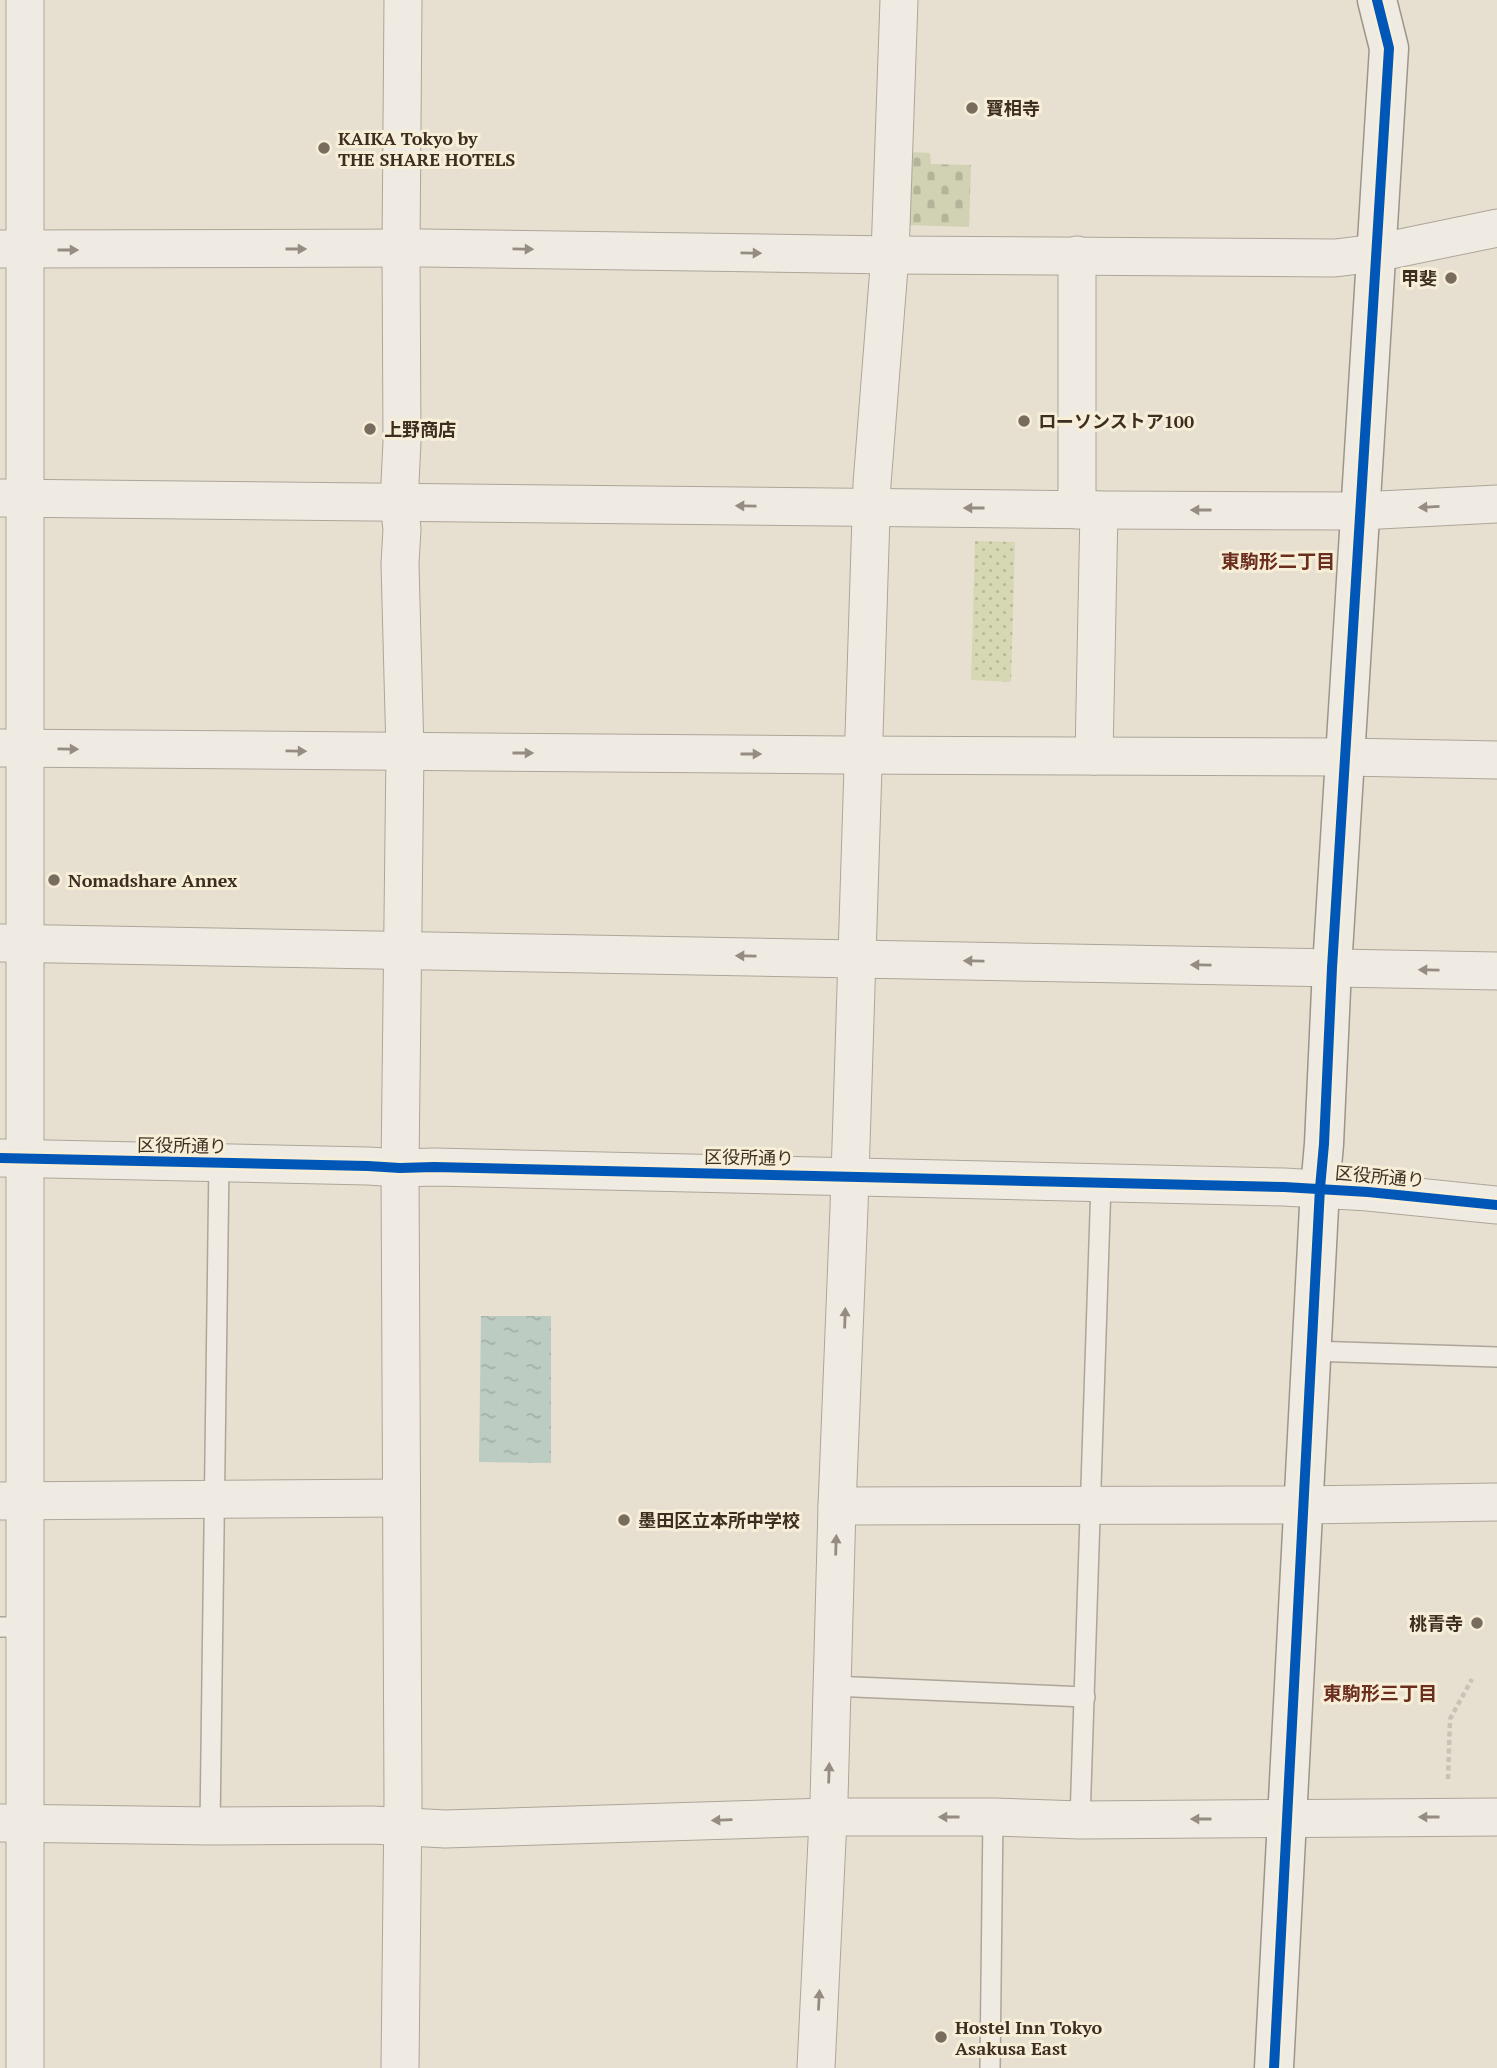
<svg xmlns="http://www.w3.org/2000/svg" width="1497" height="2068" font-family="'PT Serif','Noto Sans JP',serif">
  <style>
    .grass { fill: url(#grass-dots) }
    .cemetery { fill: url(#cemetery-stones) }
    .water { fill: url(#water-ripples) }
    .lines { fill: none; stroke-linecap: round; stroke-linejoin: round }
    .lane-casing { stroke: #ada599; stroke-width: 22 }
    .street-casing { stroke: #ada599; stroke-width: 39 }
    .secondary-casing { stroke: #9c958a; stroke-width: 41 }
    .path { stroke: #c8c2b9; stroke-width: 4.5; stroke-dasharray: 5 3.5; stroke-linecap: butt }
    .lane { stroke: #efebe3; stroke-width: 19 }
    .street { stroke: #efebe3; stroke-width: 37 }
    .secondary { stroke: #efebe3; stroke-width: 38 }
    .cycleway-casing { stroke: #f7eed8; stroke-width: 15 }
    .cycleway { stroke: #0057b8; stroke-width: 10 }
    .oneway { fill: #968c82 }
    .poi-dot { fill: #786c5e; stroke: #f7eed8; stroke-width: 2.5 }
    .labels { text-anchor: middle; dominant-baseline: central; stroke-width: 6; stroke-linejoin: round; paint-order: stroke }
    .poi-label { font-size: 18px; font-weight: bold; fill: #3d2e20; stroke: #f7eed8; text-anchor: start }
    .street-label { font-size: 18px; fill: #3d2e20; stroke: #f7eed8 }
    .neighbourhood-label { font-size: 19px; font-weight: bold; fill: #6b2e1e; stroke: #f7eed8 }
  </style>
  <defs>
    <pattern id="grass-dots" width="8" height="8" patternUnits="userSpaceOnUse" patternTransform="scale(1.75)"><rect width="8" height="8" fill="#d6d7b3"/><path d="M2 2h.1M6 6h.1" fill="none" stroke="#b9b99a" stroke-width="1.8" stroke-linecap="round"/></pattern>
    <pattern id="cemetery-stones" width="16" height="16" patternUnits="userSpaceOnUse" patternTransform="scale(1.75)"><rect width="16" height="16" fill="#d1d1b3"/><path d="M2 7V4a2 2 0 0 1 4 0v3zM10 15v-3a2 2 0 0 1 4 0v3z" fill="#b4b49a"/></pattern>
    <pattern id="water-ripples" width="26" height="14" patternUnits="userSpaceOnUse" patternTransform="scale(1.75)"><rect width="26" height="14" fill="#bcccc2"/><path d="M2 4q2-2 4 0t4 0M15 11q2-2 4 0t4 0" fill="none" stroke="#a2b0a6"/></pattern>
  </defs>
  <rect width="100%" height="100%" fill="#e7e0d1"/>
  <!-- grass -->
  <path class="grass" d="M 975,541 L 1015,542 L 1011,682 L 971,680 Z"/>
  <!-- cemetery -->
  <path class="cemetery" d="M 909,152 L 930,153 L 931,164 L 971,165 L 969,227 L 906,225 Z"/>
  <!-- water -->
  <path class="water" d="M 481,1316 L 551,1316 L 551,1463 L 479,1462 Z"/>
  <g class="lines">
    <!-- lane casing -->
    <g class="lane-casing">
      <g id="lane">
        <path d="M 1310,1351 L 1497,1357"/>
        <path d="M 0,1627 L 25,1627"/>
        <path d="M 832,1686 L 1085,1697"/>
        <path d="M 1080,1820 L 1101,1183"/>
        <path d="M 210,1826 L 219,1163"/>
        <path d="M 990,2068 L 993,1817"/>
      </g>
    </g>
    <!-- street casing -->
    <g class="street-casing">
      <g id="street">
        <path d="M 1,249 L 423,248 L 890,255 L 1335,258 L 1376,253 L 1497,228"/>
        <path d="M 1077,255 L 1077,510"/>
        <path d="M 0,498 L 1099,510 L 1360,511 L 1497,504"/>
        <path d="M 1,748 L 845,755 L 1345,757 L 1497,760"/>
        <path d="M 1094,756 L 1099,510"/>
        <path d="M 0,943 L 1497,971"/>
        <path d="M 1,1158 L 368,1166 L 400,1168 L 434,1167 L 1284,1187 L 1368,1192 L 1497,1205"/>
        <path d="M 1,1501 L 401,1498"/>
        <path d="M 837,1506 L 1302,1505 L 1497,1502"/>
        <path d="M 0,1823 L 210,1826 L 372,1825 L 445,1829 L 828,1817 L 993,1817 L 1080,1820 L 1497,1817"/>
        <path d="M 25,2068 L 25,0"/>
        <path d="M 400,2068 L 403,1800 L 400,1168 L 405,752 L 400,564 L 402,529 L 399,503 L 402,442 L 401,248 L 403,0"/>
        <path d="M 816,2068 L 829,1799 L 837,1506 L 849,1208 L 872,484 L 890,255 L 899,0"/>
      </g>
    </g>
    <!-- secondary casing -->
    <g class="secondary-casing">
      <path id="secondary" d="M 1274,2068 L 1320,1188 L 1324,1144 L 1332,968 L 1389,48 L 1377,0"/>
    </g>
    <!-- path -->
    <path class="path" d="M 1448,1779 L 1450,1719 L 1472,1679"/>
    <!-- lane -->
    <use href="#lane" class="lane"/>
    <!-- street -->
    <use href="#street" class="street"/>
    <!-- secondary -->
    <use href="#secondary" class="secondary"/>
    <!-- cycleway casing -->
    <g class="cycleway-casing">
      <g id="cycleway">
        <path d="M 0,1158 L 368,1166 L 400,1168 L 434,1167 L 1284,1187 L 1368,1192 L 1497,1205"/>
        <path d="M 1274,2068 L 1320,1188 L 1324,1144 L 1332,968 L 1389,48 L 1377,0"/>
      </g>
    </g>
    <!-- cycleway -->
    <use href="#cycleway" class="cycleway"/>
  </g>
  <!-- one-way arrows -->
  <defs><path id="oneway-solid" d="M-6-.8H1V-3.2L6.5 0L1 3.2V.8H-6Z" transform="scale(1.75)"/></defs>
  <g class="oneway">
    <use href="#oneway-solid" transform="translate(296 249)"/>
    <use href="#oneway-solid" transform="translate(523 249) rotate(1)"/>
    <use href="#oneway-solid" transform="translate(68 250)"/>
    <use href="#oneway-solid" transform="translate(751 253) rotate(1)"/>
    <use href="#oneway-solid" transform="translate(746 506) rotate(-179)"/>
    <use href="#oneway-solid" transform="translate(1429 507) rotate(177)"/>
    <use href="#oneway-solid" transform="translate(974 508) rotate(-180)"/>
    <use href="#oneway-solid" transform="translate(1201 510) rotate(-180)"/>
    <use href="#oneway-solid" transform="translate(68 749) rotate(1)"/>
    <use href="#oneway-solid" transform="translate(296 751) rotate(1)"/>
    <use href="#oneway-solid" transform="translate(523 753)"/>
    <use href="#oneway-solid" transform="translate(751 754)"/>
    <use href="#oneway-solid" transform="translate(746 956) rotate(-179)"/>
    <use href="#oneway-solid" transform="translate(974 961) rotate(-179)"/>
    <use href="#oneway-solid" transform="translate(1201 965) rotate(-179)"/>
    <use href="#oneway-solid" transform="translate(1429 970) rotate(-179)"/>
    <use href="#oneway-solid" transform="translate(845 1318) rotate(-88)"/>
    <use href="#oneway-solid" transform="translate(836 1545) rotate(-88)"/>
    <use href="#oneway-solid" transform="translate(829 1773) rotate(-88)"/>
    <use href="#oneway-solid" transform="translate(949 1817) rotate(180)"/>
    <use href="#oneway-solid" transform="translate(1429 1817) rotate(180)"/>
    <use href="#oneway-solid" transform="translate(1201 1819) rotate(180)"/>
    <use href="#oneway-solid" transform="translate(722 1820) rotate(178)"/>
    <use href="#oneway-solid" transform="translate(819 2000) rotate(-87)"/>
  </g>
  <!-- markers -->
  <g class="poi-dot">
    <circle cx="972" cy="108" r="7"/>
    <circle cx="324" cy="148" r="7"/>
    <circle cx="1451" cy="278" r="7"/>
    <circle cx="1024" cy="421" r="7"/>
    <circle cx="370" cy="429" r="7"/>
    <circle cx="54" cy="880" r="7"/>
    <circle cx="624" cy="1520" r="7"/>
    <circle cx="1477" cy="1623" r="7"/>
    <circle cx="941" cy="2037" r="7"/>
  </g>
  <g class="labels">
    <!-- poi labels -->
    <g class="poi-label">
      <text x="986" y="108">寶相寺</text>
      <text x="338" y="138">KAIKA Tokyo by<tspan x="338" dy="21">THE SHARE HOTELS</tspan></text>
      <text x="1437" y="278" text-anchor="end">甲斐</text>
      <text x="1038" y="421">ローソンストア100</text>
      <text x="384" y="429">上野商店</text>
      <text x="68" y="880">Nomadshare Annex</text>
      <text x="638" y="1520">墨田区立本所中学校</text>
      <text x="1463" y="1623" text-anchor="end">桃青寺</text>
      <text x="955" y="2027">Hostel Inn Tokyo<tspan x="955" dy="21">Asakusa East</tspan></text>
    </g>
    <!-- street labels -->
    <g class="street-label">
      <text transform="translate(182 1145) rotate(1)">区役所通り</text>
      <text transform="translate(749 1157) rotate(1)">区役所通り</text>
      <text transform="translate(1380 1176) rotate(5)">区役所通り</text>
    </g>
    <!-- neighbourhood labels -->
    <g class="neighbourhood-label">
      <text x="1278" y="560">東駒形二丁目</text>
      <text x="1380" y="1692">東駒形三丁目</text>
    </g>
  </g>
</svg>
